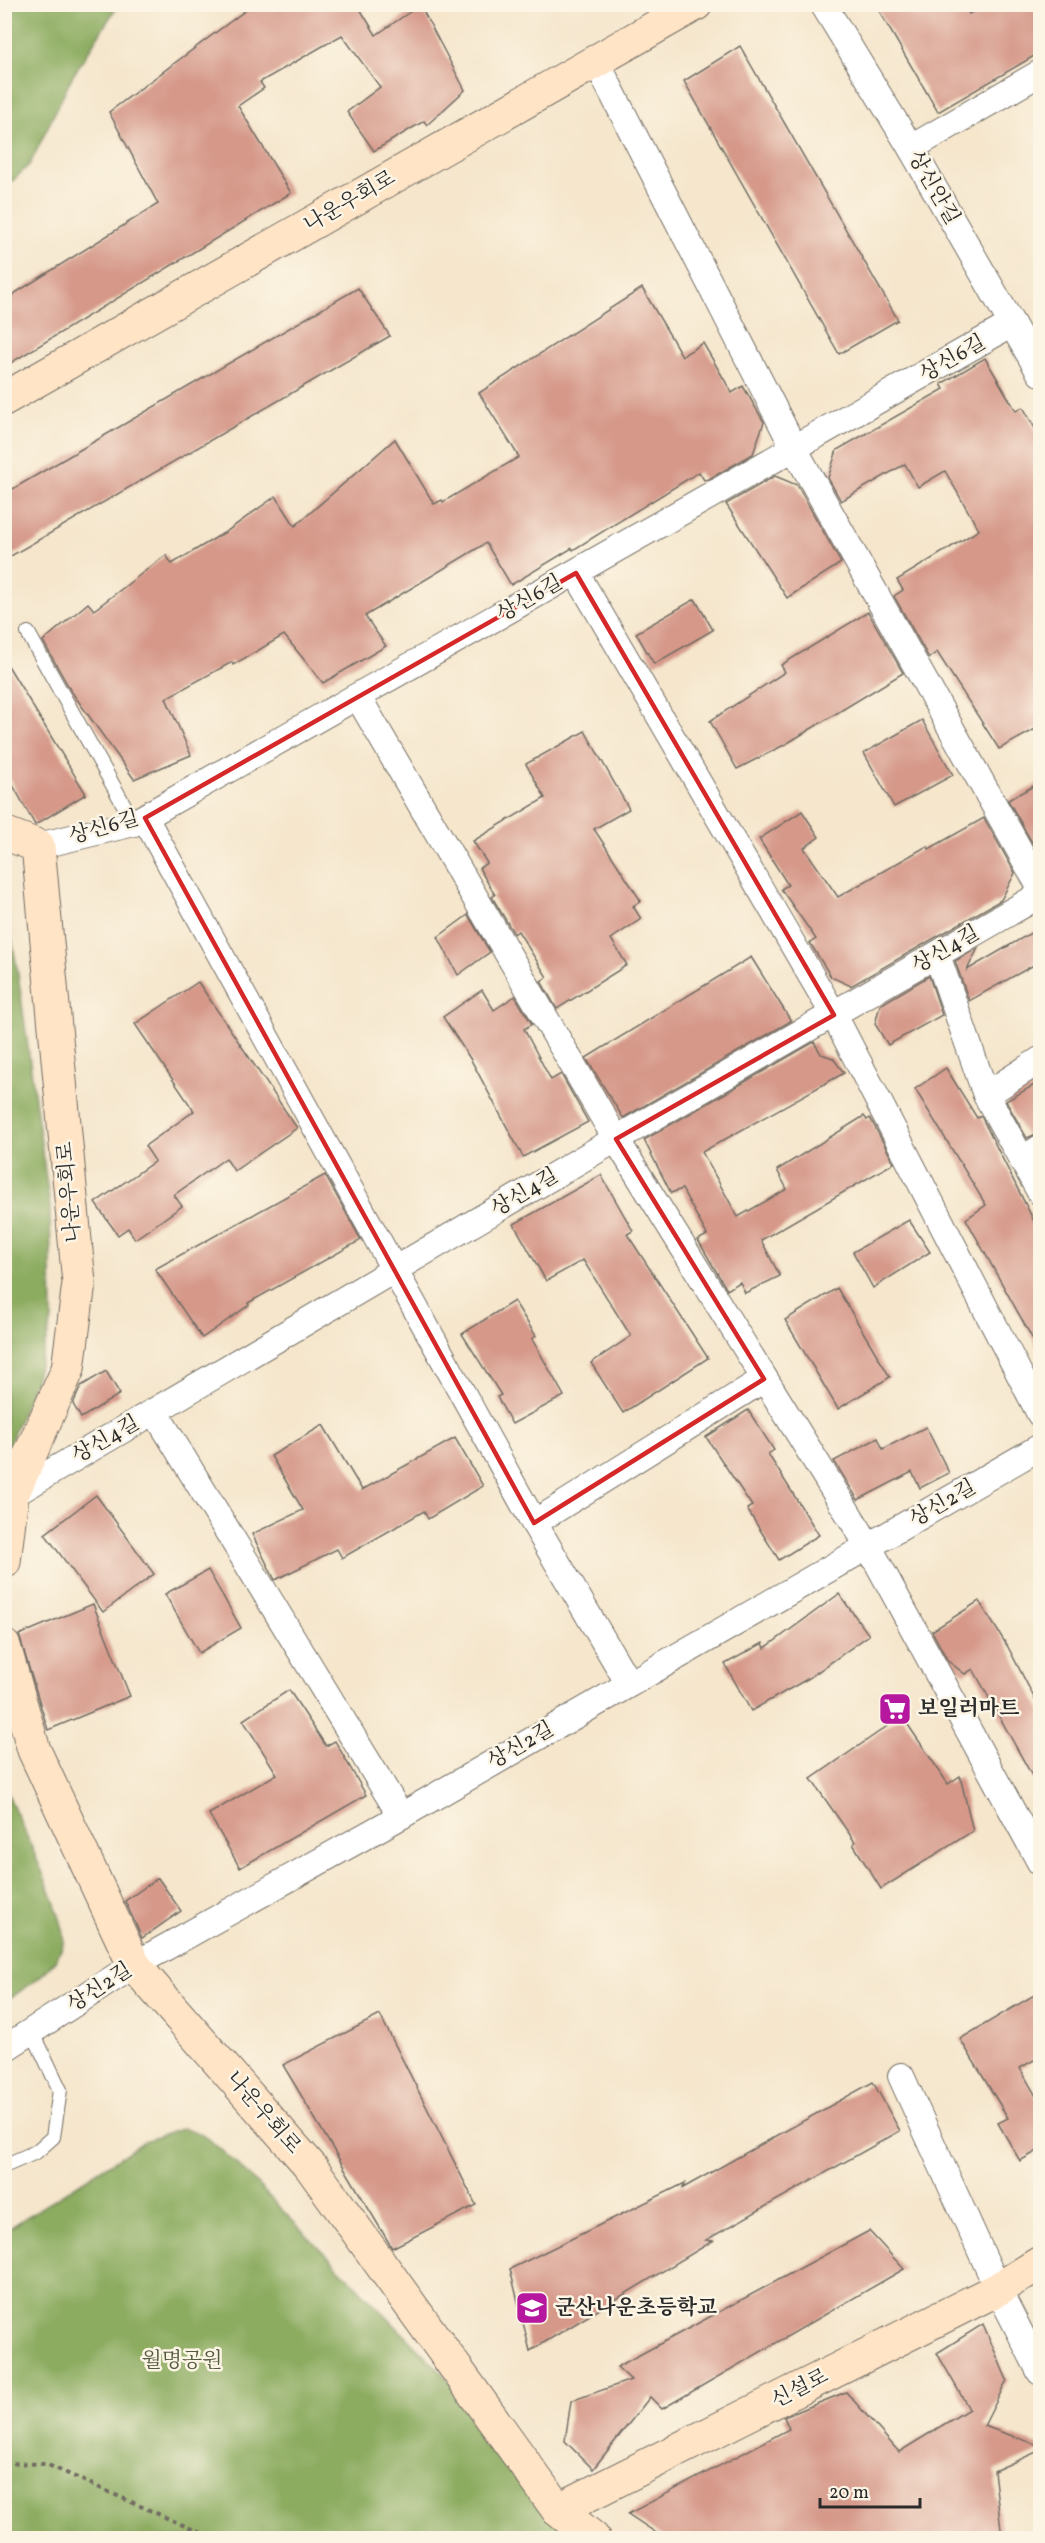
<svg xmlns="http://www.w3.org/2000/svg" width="1045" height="2543" font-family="Vollkorn,'Noto Serif KR',serif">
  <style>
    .forest { fill: #8cac60; stroke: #5c6c46; stroke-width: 1.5 }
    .building { fill: #d59889 }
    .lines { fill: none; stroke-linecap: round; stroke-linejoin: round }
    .lane-casing { stroke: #726c63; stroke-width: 16 }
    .street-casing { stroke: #726c63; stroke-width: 28 }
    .secondary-casing { stroke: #726c63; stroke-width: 35 }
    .path { stroke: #726c63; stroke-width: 4; stroke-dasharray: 4.5 4.5; stroke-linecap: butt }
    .lane { stroke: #fff; stroke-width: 14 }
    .street { stroke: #fff; stroke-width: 26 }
    .secondary { stroke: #ffe4c6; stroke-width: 33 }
    .marked { fill: none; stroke: #d62828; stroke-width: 4.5; stroke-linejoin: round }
    .labels { text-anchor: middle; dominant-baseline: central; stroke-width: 5; stroke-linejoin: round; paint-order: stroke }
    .street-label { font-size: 21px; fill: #2b2b2b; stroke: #fcf5e5 }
    .poi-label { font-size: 21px; font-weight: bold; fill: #2b2b2b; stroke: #fcf5e5; text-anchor: start }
    .park-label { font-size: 21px; fill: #535a3f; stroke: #fcf5e5 }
  </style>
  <rect width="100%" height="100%" fill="#fcf5e5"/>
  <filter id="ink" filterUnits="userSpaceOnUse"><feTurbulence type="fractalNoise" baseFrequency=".0167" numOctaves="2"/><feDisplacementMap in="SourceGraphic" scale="12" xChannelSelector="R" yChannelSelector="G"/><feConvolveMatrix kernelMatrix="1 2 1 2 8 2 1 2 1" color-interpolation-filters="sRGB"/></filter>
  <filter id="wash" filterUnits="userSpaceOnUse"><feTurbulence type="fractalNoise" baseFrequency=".008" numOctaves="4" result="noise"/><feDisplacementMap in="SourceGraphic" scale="24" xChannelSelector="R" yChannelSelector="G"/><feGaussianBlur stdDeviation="1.35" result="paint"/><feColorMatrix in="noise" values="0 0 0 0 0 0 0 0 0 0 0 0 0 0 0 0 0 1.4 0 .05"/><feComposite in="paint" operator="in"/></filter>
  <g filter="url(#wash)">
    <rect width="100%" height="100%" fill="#f5e6cc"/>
    <!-- forest -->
    <g class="forest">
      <path d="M 5,4 L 118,5 L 72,77 L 30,164 L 5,188 Z"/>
      <path d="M 5,901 L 18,974 L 50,1208 L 52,1320 L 35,1380 L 5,1455 Z"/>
      <path d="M 4,1786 C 15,1810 68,1922 64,1940 C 58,1968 28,1987 5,2001 Z"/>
      <path d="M 184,2128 L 204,2135 L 239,2166 L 477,2409 L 526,2465 L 609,2538 L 5,2538 L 5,2231 L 145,2141 Z"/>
    </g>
    <g id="blocks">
      <!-- building -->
      <g class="building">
        <path d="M 254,4 L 357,4 L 376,35 L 420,5 L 465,90 L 427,125 L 424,121 L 374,151 L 347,112 L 380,87 L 342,35 L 260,82 L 264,88 L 238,106 L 291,193 L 4,367 L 4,300 L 158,204 L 109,112 Z"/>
        <path d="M 875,4 L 963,4 L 969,14 L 986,4 L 1041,4 L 1041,52 L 938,112 Z"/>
        <path d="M 740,46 L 898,320 L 839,354 L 684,81 Z"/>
        <path d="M 358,288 L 390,336 L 4,560 L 4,494 Z"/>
        <path d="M 642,288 L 682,356 L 703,343 L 732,393 L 743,386 L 764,422 L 753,454 L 709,479 L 704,480 L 699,472 L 573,550 L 572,548 L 511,585 L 486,543 L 365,616 L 386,646 L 323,683 L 284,635 L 233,665 L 232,662 L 166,698 L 191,755 L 134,779 L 71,691 L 43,641 L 88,603 L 94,610 L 166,555 L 172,564 L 227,531 L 276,496 L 295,526 L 395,439 L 434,504 L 442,500 L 443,502 L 519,457 L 479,393 Z"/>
        <path d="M 985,358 L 1016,411 L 1023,407 L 1041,439 L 1041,726 L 999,749 L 937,652 L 929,658 L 894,596 L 903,590 L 897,580 L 979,530 L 945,471 L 918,487 L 905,464 L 841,501 L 828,478 L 837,450 L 944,389 L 941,384 Z"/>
        <path d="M 775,476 L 797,485 L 841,563 L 787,598 L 726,504 Z"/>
        <path d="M 695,599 L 713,630 L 654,664 L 636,633 Z"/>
        <path d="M 868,612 L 903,673 L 786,744 L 737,769 L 710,721 L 785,672 L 781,665 Z"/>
        <path d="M 4,659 L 86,794 L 35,825 L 4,769 Z"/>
        <path d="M 922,720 L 953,775 L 894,807 L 864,753 Z"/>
        <path d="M 585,731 L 629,809 L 594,829 L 641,901 L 633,906 L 641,919 L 611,939 L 627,965 L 557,1009 L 541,981 L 547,977 L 518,931 L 514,934 L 492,897 L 495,895 L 479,868 L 487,863 L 473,841 L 545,798 L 526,764 Z"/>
        <path d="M 1041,782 L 1041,840 L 1033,844 L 1008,800 Z"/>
        <path d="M 802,811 L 819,837 L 804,848 L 838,897 L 927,846 L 929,849 L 984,818 L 1015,873 L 1001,900 L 851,986 L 831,977 L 810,943 L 816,939 L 781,889 L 788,885 L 759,839 Z"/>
        <path d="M 468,915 L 490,952 L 458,975 L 438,937 Z"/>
        <path d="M 1041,927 L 1041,961 L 969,1001 L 955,961 L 978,948 L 967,970 Z"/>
        <path d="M 751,957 L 791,1021 L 623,1118 L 586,1058 Z"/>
        <path d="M 929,976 L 942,1015 L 888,1045 L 875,1024 L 880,1005 Z"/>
        <path d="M 198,982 L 297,1128 L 234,1171 L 226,1158 L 174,1195 L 182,1206 L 135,1239 L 128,1228 L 118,1235 L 95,1203 L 155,1161 L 145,1146 L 194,1111 L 135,1024 Z"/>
        <path d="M 482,990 L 494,1010 L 515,996 L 532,1024 L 524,1029 L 551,1080 L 561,1074 L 588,1122 L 523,1157 L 471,1060 L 443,1017 Z"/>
        <path d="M 814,1042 L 821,1054 L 833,1058 L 844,1073 L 702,1152 L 738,1217 L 787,1189 L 777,1170 L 864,1116 L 867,1120 L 870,1118 L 894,1163 L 761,1240 L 780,1276 L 745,1293 L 740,1282 L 727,1290 L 698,1240 L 707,1235 L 682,1189 L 671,1193 L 644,1140 Z"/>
        <path d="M 946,1068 L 977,1118 L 981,1116 L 1041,1235 L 1041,1354 L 966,1219 L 986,1205 L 915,1089 Z"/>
        <path d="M 1041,1081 L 1041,1132 L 1027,1138 L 1006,1101 Z"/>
        <path d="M 325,1175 L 361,1240 L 248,1303 L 249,1305 L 202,1338 L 155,1269 Z"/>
        <path d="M 601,1175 L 633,1231 L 627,1234 L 708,1358 L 623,1413 L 591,1363 L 631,1336 L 583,1260 L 546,1281 L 514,1224 Z"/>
        <path d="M 909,1220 L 930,1252 L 873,1288 L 853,1252 Z"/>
        <path d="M 837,1288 L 890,1377 L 838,1409 L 785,1320 Z"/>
        <path d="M 514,1301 L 536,1336 L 532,1339 L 564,1396 L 512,1424 L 497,1397 L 501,1395 L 462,1334 Z"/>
        <path d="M 106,1371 L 120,1394 L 81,1418 L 73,1404 L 81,1386 Z"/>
        <path d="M 748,1410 L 774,1450 L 768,1454 L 819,1535 L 779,1560 L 747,1509 L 752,1506 L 706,1437 Z"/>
        <path d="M 323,1425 L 362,1490 L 455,1438 L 483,1486 L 428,1519 L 424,1511 L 342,1558 L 337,1549 L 275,1580 L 252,1534 L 303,1510 L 271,1456 Z"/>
        <path d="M 926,1427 L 949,1473 L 920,1488 L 912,1472 L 858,1500 L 834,1461 L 878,1438 L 883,1449 Z"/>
        <path d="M 96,1495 L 154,1574 L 103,1612 L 45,1534 Z"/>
        <path d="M 208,1570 L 241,1628 L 199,1653 L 165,1594 Z"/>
        <path d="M 839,1594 L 869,1635 L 809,1678 L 751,1711 L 725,1664 L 763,1643 L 765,1648 Z"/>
        <path d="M 979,1601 L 1008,1647 L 1041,1711 L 1041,1792 L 973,1669 L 965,1674 L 948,1661 L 932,1631 Z"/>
        <path d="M 93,1604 L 130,1696 L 48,1730 L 19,1635 Z"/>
        <path d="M 289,1690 L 326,1746 L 335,1741 L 366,1795 L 240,1868 L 209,1814 L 277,1774 L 243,1720 Z"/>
        <path d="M 902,1716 L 948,1784 L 960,1776 L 973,1831 L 881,1889 L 853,1844 L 855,1842 L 811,1779 Z"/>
        <path d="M 158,1878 L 181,1911 L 142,1938 L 125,1901 Z"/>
        <path d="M 1041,1991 L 1041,2056 L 1020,2068 L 1041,2105 L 1041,2149 L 1020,2161 L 998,2123 L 1008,2118 L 960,2039 Z"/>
        <path d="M 380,2015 L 476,2205 L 392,2248 L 283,2065 Z"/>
        <path d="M 873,2082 L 900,2131 L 706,2240 L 713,2241 L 530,2351 L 510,2269 L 685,2183 L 683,2188 Z"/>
        <path d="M 869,2231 L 904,2269 L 662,2409 L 650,2397 L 593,2469 L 565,2441 L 571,2401 L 631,2380 L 617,2367 Z"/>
        <path d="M 983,2324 L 1007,2380 L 984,2426 L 1041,2446 L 1041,2450 L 994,2471 L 1002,2538 L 664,2538 L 628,2514 L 789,2429 L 784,2417 L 846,2392 L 899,2452 L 969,2409 L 937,2353 Z"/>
      </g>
    </g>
  </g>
  <g filter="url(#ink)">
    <use href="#blocks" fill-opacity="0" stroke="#726c63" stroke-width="1.5"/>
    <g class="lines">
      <!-- lane casing -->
      <g class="lane-casing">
        <g id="lane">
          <path d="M 28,633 L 134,823"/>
          <path d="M 4,2166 L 36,2152 L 53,2137 L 60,2090 L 32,2031"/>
        </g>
      </g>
      <!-- street casing -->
      <g class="street-casing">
        <g id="street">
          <path d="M 823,4 L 911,148 L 1040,373"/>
          <path d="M 596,61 L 795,450 L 1040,887"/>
          <path d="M 911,148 L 1040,73"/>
          <path d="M 576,573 L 834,1015 L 1040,1414"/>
          <path d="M 358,697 L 616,1139 L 869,1547 L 1040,1862"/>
          <path d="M 145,818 L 534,1523 L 629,1684"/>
          <path d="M 38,846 L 134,823 L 1012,324"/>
          <path d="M 937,955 L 986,1095"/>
          <path d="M 1040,1060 L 986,1095 L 1040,1192"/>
          <path d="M 1022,1160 L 1040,1148"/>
          <path d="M 155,1412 L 401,1816"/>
          <path d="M 12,1495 L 616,1139 L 1040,895"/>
          <path d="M 534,1523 L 764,1379"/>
          <path d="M 4,2049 L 134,1965 L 401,1816 L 1040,1447"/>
          <path d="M 901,2076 L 998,2289 L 1040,2372"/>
        </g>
      </g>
      <!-- secondary casing -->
      <g class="secondary-casing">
        <g id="secondary">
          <path d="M 4,399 L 696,4"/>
          <path d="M 4,833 L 38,846 L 79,1283 L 68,1369 L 12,1495 L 4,1562"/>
          <path d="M 4,1646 L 34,1750 L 134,1965 L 311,2167 L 558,2510 L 593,2538"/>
          <path d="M 558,2510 L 998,2289 L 1040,2263"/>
        </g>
      </g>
      <!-- path -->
      <path class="path" d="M 4,2463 L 46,2464 L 212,2538"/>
      <!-- lane -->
      <use href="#lane" class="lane"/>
      <!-- street -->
      <use href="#street" class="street"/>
      <!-- secondary -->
      <use href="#secondary" class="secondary"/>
    </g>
  </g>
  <!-- marked area -->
  <path class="marked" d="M 576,573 L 834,1015 L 616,1139 L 764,1379 L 534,1523 L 145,818 Z"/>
  <!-- icons -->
  <defs>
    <g id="supermarket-square" transform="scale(1.725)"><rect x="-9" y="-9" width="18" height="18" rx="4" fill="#b5179e" stroke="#fcf5e5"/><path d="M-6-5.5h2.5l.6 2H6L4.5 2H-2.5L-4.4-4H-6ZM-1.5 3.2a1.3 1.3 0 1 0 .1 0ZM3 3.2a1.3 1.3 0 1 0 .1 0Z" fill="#fff"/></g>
    <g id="school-square" transform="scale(1.725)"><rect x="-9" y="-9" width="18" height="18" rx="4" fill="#b5179e" stroke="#fcf5e5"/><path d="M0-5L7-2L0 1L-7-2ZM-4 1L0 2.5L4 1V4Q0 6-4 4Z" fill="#fff"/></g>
  </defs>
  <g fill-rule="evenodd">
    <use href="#supermarket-square" x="895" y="1709"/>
    <use href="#school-square" x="532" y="2308"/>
  </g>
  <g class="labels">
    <!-- street labels -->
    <g class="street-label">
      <text transform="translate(933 188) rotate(60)">상신안길</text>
      <text transform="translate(350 202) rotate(-30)">나운우회로</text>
      <text transform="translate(953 359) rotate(-30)">상신6길</text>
      <text transform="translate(530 599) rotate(-30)">상신6길</text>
      <text transform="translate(104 828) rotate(-16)">상신6길</text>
      <text transform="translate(946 950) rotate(-30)">상신4길</text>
      <text transform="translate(70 1192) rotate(-95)">나운우회로</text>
      <text transform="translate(525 1193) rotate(-31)">상신4길</text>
      <text transform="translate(106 1440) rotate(-30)">상신4길</text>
      <text transform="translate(943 1504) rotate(-30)">상신2길</text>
      <text transform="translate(521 1746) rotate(-30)">상신2길</text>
      <text transform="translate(100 1988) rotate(-33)">상신2길</text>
      <text transform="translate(263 2113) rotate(49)">나운우회로</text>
      <text transform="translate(800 2389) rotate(-27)">신설로</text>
    </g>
    <!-- poi labels -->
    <g class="poi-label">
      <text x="918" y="1709">보일러마트</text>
      <text x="555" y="2308">군산나운초등학교</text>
    </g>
    <!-- park labels -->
    <g class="park-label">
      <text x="182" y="2361">월명공원</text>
    </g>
  </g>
  <!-- margin -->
  <rect width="1045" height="2543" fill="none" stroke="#fcf5e5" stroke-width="24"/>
  <!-- scale -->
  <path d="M820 2498v9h100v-9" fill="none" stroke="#2b2b2b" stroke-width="3"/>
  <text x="829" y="2498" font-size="18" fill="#2b2b2b" stroke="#fcf5e5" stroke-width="4.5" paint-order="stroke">20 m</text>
</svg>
